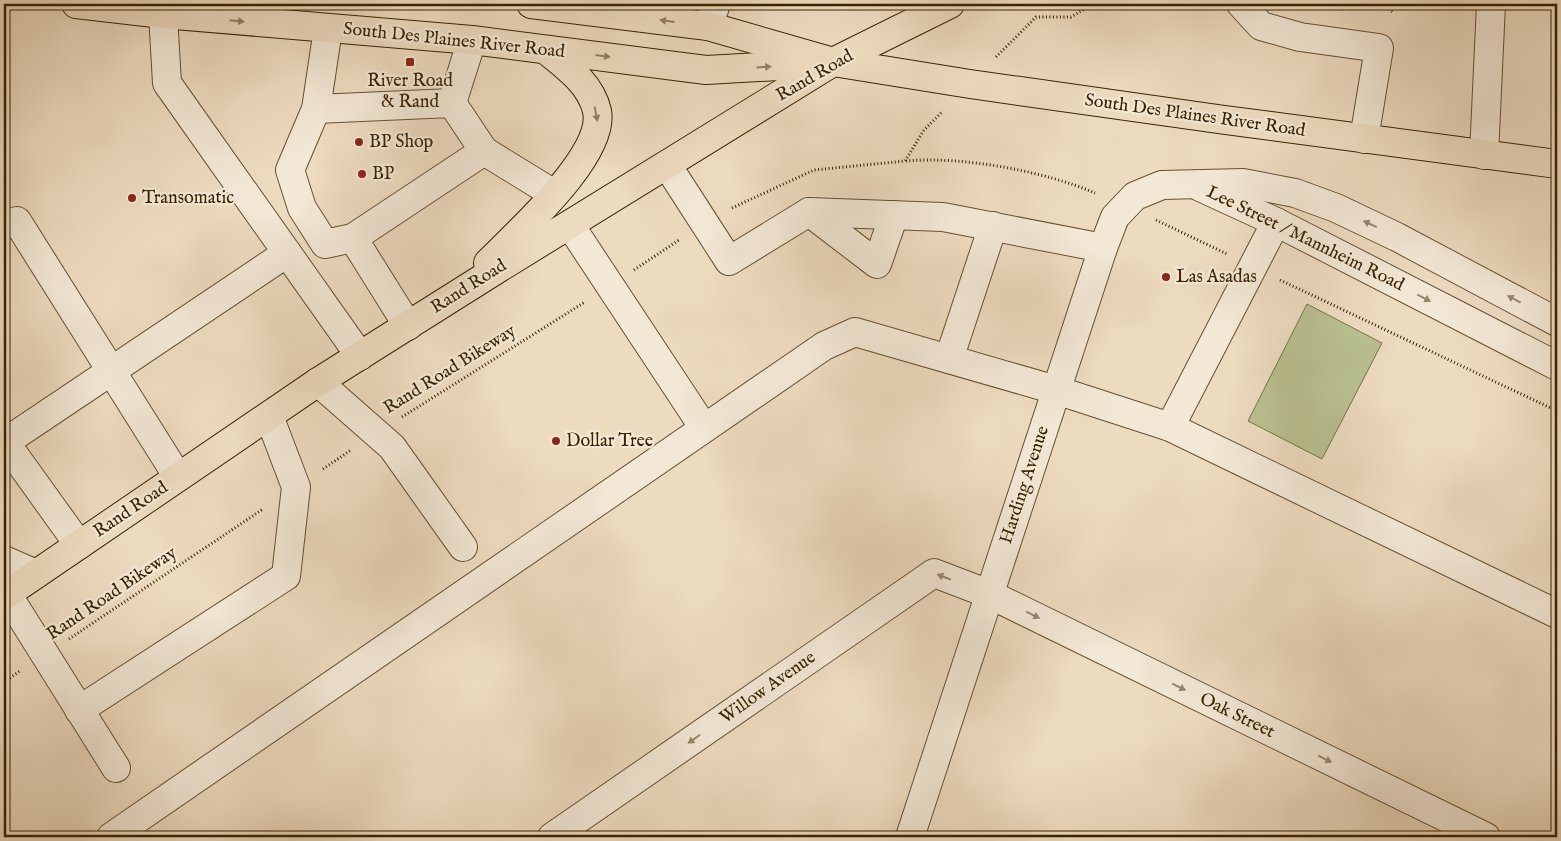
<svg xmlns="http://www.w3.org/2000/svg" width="1561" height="841" font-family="'IM FELL English',serif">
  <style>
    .green { fill: #b9c091; stroke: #787249 }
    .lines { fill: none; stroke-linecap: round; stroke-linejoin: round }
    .minor-casing { stroke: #655131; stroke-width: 30 }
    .major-casing { stroke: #382301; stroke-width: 30 }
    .path { stroke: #382301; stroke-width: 3; stroke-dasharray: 1 2.5; stroke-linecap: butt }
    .minor { stroke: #f3e8d6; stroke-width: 28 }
    .major { stroke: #eddbc0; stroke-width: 28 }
    .oneway { fill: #927f60 }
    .oneway2 { fill: #96866c }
    .poi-dot { fill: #8f2418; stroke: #f3e8d6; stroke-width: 2 }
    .labels { text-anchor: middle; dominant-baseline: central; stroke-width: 4.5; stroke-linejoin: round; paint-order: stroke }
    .street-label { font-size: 18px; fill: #382301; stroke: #f3e8d6 }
    .poi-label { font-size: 18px; fill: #382301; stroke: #f3e8d6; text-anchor: start }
  </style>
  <rect width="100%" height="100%" fill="#eddbc0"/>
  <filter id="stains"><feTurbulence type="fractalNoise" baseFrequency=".004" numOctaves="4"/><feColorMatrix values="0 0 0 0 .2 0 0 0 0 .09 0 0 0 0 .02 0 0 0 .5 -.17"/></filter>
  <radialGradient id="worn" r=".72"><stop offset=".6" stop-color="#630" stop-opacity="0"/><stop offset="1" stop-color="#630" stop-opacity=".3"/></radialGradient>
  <!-- green -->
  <path class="green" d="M 1307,304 L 1382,343 L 1322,459 L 1248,421 Z"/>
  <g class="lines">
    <!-- minor casing -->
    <g class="minor-casing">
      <g id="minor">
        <path d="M 1241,4 L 1261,26 L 1300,37 L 1379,48 L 1364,139"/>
        <path d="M 163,14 L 167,83 L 360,356"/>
        <path d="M 708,26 L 716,4"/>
        <path d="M 328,29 L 316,109 L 452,103 L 484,151 L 353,238 L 408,326"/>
        <path d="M 452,103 L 472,40"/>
        <path d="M 316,109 L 290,170 L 302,208 L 325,244 L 353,238"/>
        <path d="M 484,151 L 554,194"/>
        <path d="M 1484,155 L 1491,4"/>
        <path d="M 667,165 L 729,261 L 809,212 L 943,217 L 1103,248"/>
        <path d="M 1200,187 L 1276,222 L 1557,366"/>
        <path d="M 809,212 L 877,264 L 894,215"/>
        <path d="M 4,224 L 17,221 L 178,477"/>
        <path d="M 570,225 L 704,428"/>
        <path d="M 949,359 L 993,226"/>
        <path d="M 318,382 L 392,447 L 463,547"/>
        <path d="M 1170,427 L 1276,222"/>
        <path d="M 5,442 L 79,545"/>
        <path d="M 4,443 L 287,253"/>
        <path d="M 4,560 L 36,574"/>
        <path d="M 7,594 L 116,768"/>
        <path d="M 79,710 L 286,576 L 296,487 L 269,416"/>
        <path d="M 111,837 L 824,346 L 855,332 L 1056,390 L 1170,427 L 1557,614"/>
        <path d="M 552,837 L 934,573 L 989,594 L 1486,837"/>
        <path d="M 910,837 L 1103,248 L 1115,217 L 1135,196 L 1162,185 L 1243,183 L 1295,193 L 1336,208 L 1397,237 L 1557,322"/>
      </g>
    </g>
    <!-- major casing -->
    <g class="major-casing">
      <g id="major">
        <path d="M 76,4 L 163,14 L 472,40 L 706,70 L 814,64"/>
        <path d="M 531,4 L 708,26 L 833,62 L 970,84 L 1225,120 L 1557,164"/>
        <path d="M 488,263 C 518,232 606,155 597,111 C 591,84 566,66 546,50"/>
        <path d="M 4,596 L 318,382 L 499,268 L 833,62 L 950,4"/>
      </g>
    </g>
    <!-- path -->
    <g class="path">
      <path d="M 1337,4 L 1344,11"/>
      <path d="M 1384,4 L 1392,12"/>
      <path d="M 996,57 L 1036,17 L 1071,17 L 1093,4"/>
      <path d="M 906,161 C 962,156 1044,171 1095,193"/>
      <path d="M 732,208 L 814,170 L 905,161 L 924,130 L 943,111"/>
      <path d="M 1156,220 L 1227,254"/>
      <path d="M 634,270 L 679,240"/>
      <path d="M 1280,280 L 1557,411"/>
      <path d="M 402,417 L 585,302"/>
      <path d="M 323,469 L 351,450"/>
      <path d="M 69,639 L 263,509"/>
      <path d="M 4,682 L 20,671"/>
    </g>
    <!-- minor -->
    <use href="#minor" class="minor"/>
    <!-- major -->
    <use href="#major" class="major"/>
  </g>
  <!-- one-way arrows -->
  <defs><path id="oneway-solid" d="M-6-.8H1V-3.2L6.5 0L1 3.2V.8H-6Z" transform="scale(1.25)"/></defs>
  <g class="oneway">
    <use href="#oneway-solid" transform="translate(237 21) rotate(5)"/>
    <use href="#oneway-solid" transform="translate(667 21) rotate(-172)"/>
    <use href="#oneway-solid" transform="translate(603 56) rotate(7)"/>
    <use href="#oneway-solid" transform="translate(764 67) rotate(-3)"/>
    <use href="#oneway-solid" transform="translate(596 114) rotate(79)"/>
  </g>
  <g class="oneway2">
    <use href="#oneway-solid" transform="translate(1370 224) rotate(-155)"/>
    <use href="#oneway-solid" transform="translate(1424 298) rotate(27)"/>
    <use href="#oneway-solid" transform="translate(1514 299) rotate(-152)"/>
    <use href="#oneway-solid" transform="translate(944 577) rotate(-159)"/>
    <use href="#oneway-solid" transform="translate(1033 615) rotate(26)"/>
    <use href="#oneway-solid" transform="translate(1179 687) rotate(26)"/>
    <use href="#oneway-solid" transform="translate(694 739) rotate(145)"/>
    <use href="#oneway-solid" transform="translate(1325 759) rotate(26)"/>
  </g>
  <!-- markers -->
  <g class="poi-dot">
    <rect x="405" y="57" width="10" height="10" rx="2.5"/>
    <circle cx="359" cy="142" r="5"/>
    <circle cx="362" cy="174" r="5"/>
    <circle cx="132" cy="198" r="5"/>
    <circle cx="1166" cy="277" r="5"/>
    <circle cx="556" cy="441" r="5"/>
  </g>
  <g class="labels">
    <!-- street labels -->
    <g class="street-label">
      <text transform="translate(454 41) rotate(6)">South Des Plaines River Road</text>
      <text transform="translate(815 76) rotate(-30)">Rand Road</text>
      <text transform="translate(1195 116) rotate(8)">South Des Plaines River Road</text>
      <text transform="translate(1305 239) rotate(26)">Lee Street / Mannheim Road</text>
      <text transform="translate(469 287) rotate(-32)">Rand Road</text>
      <text transform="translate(450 370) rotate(-32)">Rand Road Bikeway</text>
      <text transform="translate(1025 485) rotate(-72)">Harding Avenue</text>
      <text transform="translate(131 510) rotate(-34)">Rand Road</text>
      <text transform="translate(112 594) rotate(-34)">Rand Road Bikeway</text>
      <text transform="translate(768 688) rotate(-35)">Willow Avenue</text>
      <text transform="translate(1237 716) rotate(26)">Oak Street</text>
    </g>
    <!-- poi labels -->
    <g class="poi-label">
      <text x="410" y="81" text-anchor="middle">River Road<tspan x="410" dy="21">&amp; Rand</tspan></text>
      <text x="369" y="142">BP Shop</text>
      <text x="372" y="174">BP</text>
      <text x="142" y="198">Transomatic</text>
      <text x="1176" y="277">Las Asadas</text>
      <text x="566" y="441">Dollar Tree</text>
    </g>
  </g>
  <!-- margin -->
  <rect width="1561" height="841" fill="none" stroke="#eddbc0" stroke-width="20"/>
  <rect x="5" y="5" width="1551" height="831" fill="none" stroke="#382301" stroke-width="2.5"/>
  <rect x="10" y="10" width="1541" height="821" fill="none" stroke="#382301"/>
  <rect width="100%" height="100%" filter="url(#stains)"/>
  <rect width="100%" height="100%" fill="url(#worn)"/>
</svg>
